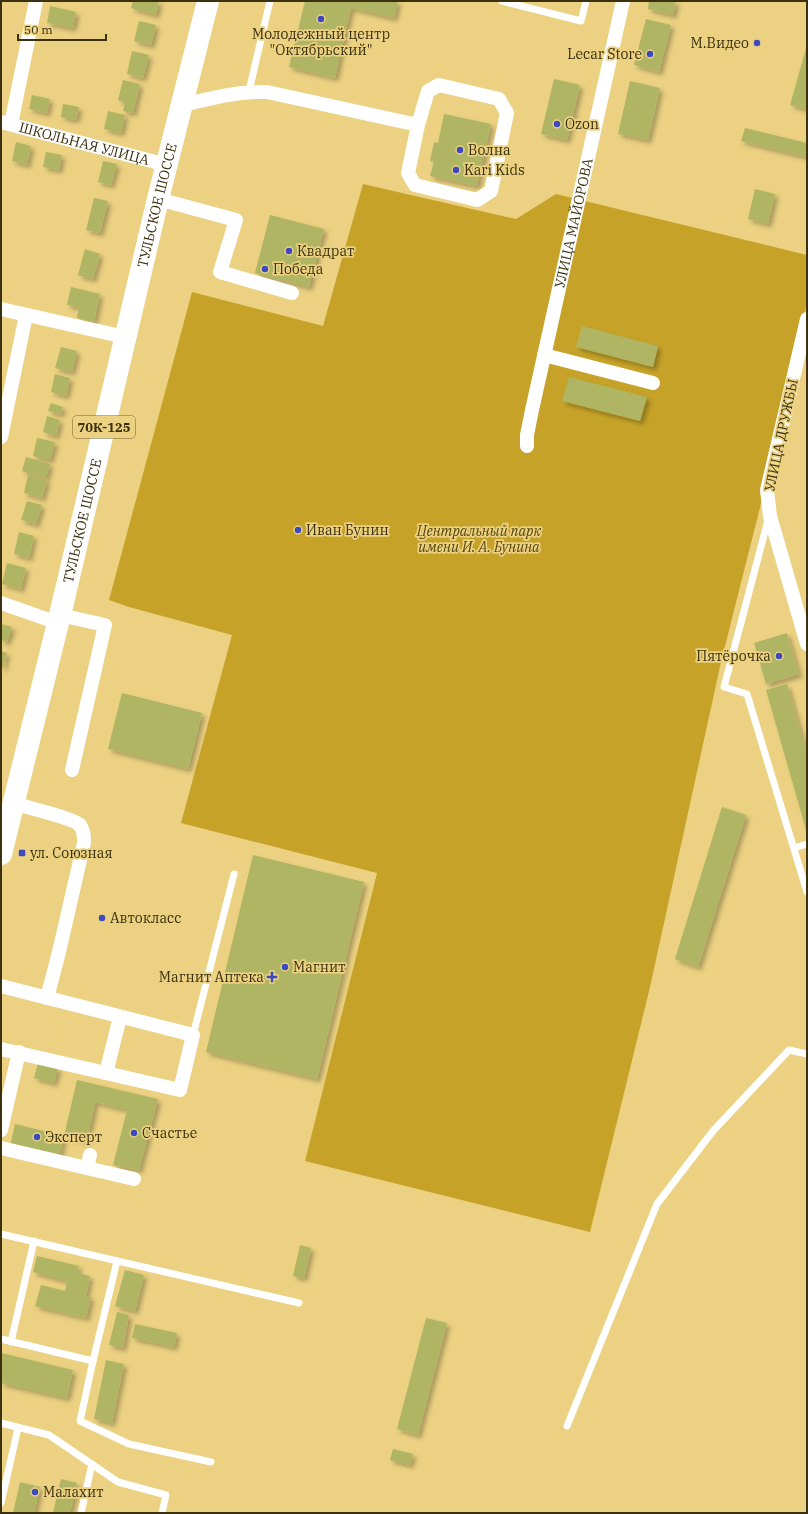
<svg xmlns="http://www.w3.org/2000/svg" width="808" height="1514" font-family="'IBM Plex Serif',serif">
  <style>
    .green { fill: #c6a328 }
    .building { fill: #afb564; filter: url(#shadow) }
    .lines { fill: none; stroke-linecap: round; stroke-linejoin: round }
    .service { stroke: #fff; stroke-width: 7 }
    .minor { stroke: #fff; stroke-width: 14 }
    .primary { stroke: #fff; stroke-width: 22 }
    .poi-dot { fill: #3c4abe; stroke: #ebd181; stroke-width: 1.5 }
    .labels { text-anchor: middle; dominant-baseline: central; stroke-width: 3.5; stroke-linejoin: round; paint-order: stroke }
    .shield { fill: #ebd181; stroke: #706131; stroke-width: 1 }
    .shield-label { font-size: 13px; font-weight: bold; fill: #3b310f }
    .poi-label { font-size: 14px; fill: #3b310f; stroke: #ebd181; text-anchor: start }
    .street-label { font-size: 14px; fill: #3b310f; stroke: #ebd181 }
    .park-label { font-size: 14px; font-style: italic; fill: #56460a; stroke: #ebd181 }
  </style>
  <defs>
    <filter id="shadow"><feDropShadow dx="3.5" dy="3.5" stdDeviation="2" flood-color="#0004"/></filter>
  </defs>
  <rect width="100%" height="100%" fill="#ebd181"/>
  <!-- green -->
  <path class="green" d="M 363,184 L 516,219 L 556,194 L 807,255 L 807,300 L 799,353 L 721,662 L 650,987 L 590,1232 L 305,1161 L 377,873 L 181,823 L 232,635 L 129,607 L 109,600 L 192,292 L 323,326 Z"/>
  <!-- building -->
  <g class="building">
    <path d="M 133,1 L 159,1 L 156,15 L 131,8 Z"/>
    <path d="M 305,1 L 398,1 L 394,18 L 351,8 L 335,78 L 289,67 Z"/>
    <path d="M 649,1 L 676,1 L 673,15 L 648,9 Z"/>
    <path d="M 50,6 L 76,12 L 73,28 L 47,23 Z"/>
    <path d="M 646,19 L 671,25 L 659,72 L 634,65 Z"/>
    <path d="M 139,21 L 156,25 L 151,45 L 134,41 Z"/>
    <path d="M 807,45 L 807,109 L 790,105 Z"/>
    <path d="M 132,51 L 149,55 L 143,78 L 127,74 Z"/>
    <path d="M 554,79 L 580,85 L 567,140 L 541,134 Z"/>
    <path d="M 123,80 L 140,84 L 133,113 L 123,111 L 125,102 L 118,100 Z"/>
    <path d="M 630,81 L 660,88 L 648,140 L 618,134 Z"/>
    <path d="M 32,95 L 50,99 L 47,113 L 29,109 Z"/>
    <path d="M 63,104 L 79,107 L 76,120 L 61,117 Z"/>
    <path d="M 108,111 L 125,115 L 121,133 L 104,129 Z"/>
    <path d="M 444,114 L 491,124 L 477,186 L 430,176 L 434,162 L 430,161 L 434,142 L 438,143 Z"/>
    <path d="M 745,128 L 807,143 L 807,157 L 741,141 Z"/>
    <path d="M 16,142 L 31,146 L 27,165 L 12,161 Z"/>
    <path d="M 46,152 L 62,155 L 59,170 L 43,167 Z"/>
    <path d="M 103,161 L 117,164 L 111,185 L 98,182 Z"/>
    <path d="M 755,189 L 775,194 L 768,224 L 748,219 Z"/>
    <path d="M 94,198 L 108,201 L 100,233 L 86,230 Z"/>
    <path d="M 270,215 L 324,229 L 309,287 L 255,273 Z"/>
    <path d="M 85,249 L 100,254 L 93,279 L 78,275 Z"/>
    <path d="M 71,287 L 100,294 L 94,322 L 77,318 L 79,307 L 67,305 Z"/>
    <path d="M 582,326 L 658,346 L 653,367 L 576,347 Z"/>
    <path d="M 61,347 L 77,351 L 72,372 L 55,368 Z"/>
    <path d="M 55,374 L 70,378 L 66,396 L 51,392 Z"/>
    <path d="M 569,377 L 647,397 L 640,421 L 562,401 Z"/>
    <path d="M 51,403 L 63,407 L 61,414 L 48,411 Z"/>
    <path d="M 47,416 L 60,420 L 56,436 L 43,432 Z"/>
    <path d="M 37,438 L 55,442 L 50,460 L 33,456 Z"/>
    <path d="M 26,457 L 50,464 L 46,478 L 22,471 Z"/>
    <path d="M 28,475 L 47,480 L 42,498 L 24,493 Z"/>
    <path d="M 27,501 L 42,505 L 36,524 L 21,520 Z"/>
    <path d="M 19,532 L 34,536 L 29,558 L 14,554 Z"/>
    <path d="M 7,563 L 26,568 L 21,589 L 2,584 Z"/>
    <path d="M 1,624 L 12,627 L 7,642 L 1,640 Z"/>
    <path d="M 787,633 L 799,674 L 766,684 L 754,643 Z"/>
    <path d="M 1,651 L 7,653 L 3,668 L 1,667 Z"/>
    <path d="M 787,684 L 807,756 L 807,833 L 766,690 Z"/>
    <path d="M 122,693 L 202,713 L 188,769 L 108,749 Z"/>
    <path d="M 722,807 L 746,815 L 698,967 L 675,959 Z"/>
    <path d="M 253,855 L 364,882 L 317,1079 L 206,1052 Z"/>
    <path d="M 38,1063 L 58,1068 L 54,1083 L 34,1078 Z"/>
    <path d="M 77,1080 L 158,1099 L 139,1170 L 113,1165 L 127,1110 L 95,1102 L 87,1141 L 64,1136 Z"/>
    <path d="M 15,1124 L 64,1136 L 59,1158 L 10,1147 Z"/>
    <path d="M 300,1245 L 311,1248 L 304,1278 L 293,1276 Z"/>
    <path d="M 37,1256 L 79,1266 L 77,1273 L 90,1276 L 86,1296 L 91,1297 L 86,1318 L 35,1306 L 41,1285 L 65,1291 L 67,1281 L 33,1272 Z"/>
    <path d="M 125,1270 L 144,1275 L 135,1311 L 115,1306 Z"/>
    <path d="M 117,1312 L 129,1315 L 123,1348 L 109,1345 Z"/>
    <path d="M 426,1318 L 447,1323 L 418,1435 L 397,1429 Z"/>
    <path d="M 135,1324 L 177,1333 L 174,1347 L 132,1338 Z"/>
    <path d="M 1,1353 L 73,1370 L 67,1398 L 1,1383 Z"/>
    <path d="M 106,1360 L 124,1364 L 112,1423 L 94,1419 Z"/>
    <path d="M 393,1449 L 413,1454 L 410,1465 L 390,1460 Z"/>
    <path d="M 61,1479 L 77,1483 L 70,1513 L 53,1513 Z"/>
    <path d="M 20,1482 L 40,1487 L 34,1513 L 13,1513 Z"/>
  </g>
  <g class="lines">
    <!-- service -->
    <g class="service">
      <path d="M 502,1 L 581,21 L 586,1"/>
      <path d="M 249,91 L 270,1"/>
      <path d="M 768,520 L 724,687 L 747,694 L 807,892"/>
      <path d="M 794,848 L 807,844"/>
      <path d="M 193,1035 L 234,874"/>
      <path d="M 1,1234 L 299,1303"/>
      <path d="M 117,1261 L 93,1361 L 80,1421 L 129,1444 L 211,1462"/>
      <path d="M 1,1339 L 93,1361"/>
      <path d="M 11,1342 L 34,1241"/>
      <path d="M 1,1423 L 49,1435 L 118,1482 L 166,1495 L 162,1513"/>
      <path d="M 567,1426 L 657,1204 L 713,1131 L 789,1050 L 807,1054"/>
      <path d="M 1,1503 L 18,1428"/>
      <path d="M 81,1513 L 92,1464"/>
    </g>
    <!-- minor -->
    <g class="minor">
      <path d="M 183,105 C 211,98 238,91 267,92 L 418,125 L 428,91 L 439,85 L 499,99 L 507,113 L 491,191 L 477,200 L 415,185 L 408,173 L 418,125"/>
      <path id="s1" d="M 1,122 L 167,165"/>
      <path d="M 11,124 L 36,1"/>
      <path d="M 158,199 L 236,220 L 220,272 L 292,293"/>
      <path d="M 1,309 L 125,337"/>
      <path d="M 807,319 L 767,490 L 770,516 L 807,644"/>
      <path d="M 544,355 L 653,383"/>
      <path d="M 1,437 L 26,315"/>
      <path id="s2" d="M 527,446 L 527,435 L 532,410 L 623,1"/>
      <path d="M 1,603 L 58,623"/>
      <path d="M 60,615 L 105,625 L 72,770"/>
      <path d="M 13,803 C 25,807 73,818 80,825 C 84,831 84,836 84,843 L 59,952 L 47,998"/>
      <path d="M 1,986 L 193,1035 L 180,1090 L 1,1049"/>
      <path d="M 106,1073 L 120,1017"/>
      <path d="M 1,1130 L 19,1052"/>
      <path d="M 1,1148 L 134,1179"/>
      <path d="M 87,1168 L 90,1155"/>
    </g>
    <!-- primary -->
    <path class="primary" id="s3" d="M 1,854 L 60,615 L 158,199 L 208,1"/>
  </g>
  <!-- markers -->
  <g class="poi-dot">
    <circle cx="321" cy="19" r="4"/>
    <circle cx="757" cy="43" r="4"/>
    <circle cx="650" cy="54" r="4"/>
    <circle cx="557" cy="124" r="4"/>
    <circle cx="460" cy="150" r="4"/>
    <circle cx="456" cy="170" r="4"/>
    <circle cx="289" cy="251" r="4"/>
    <circle cx="265" cy="269" r="4"/>
    <circle cx="298" cy="530" r="4"/>
    <circle cx="779" cy="656" r="4"/>
    <rect x="18" y="849" width="8" height="8" rx="2"/>
    <circle cx="102" cy="918" r="4"/>
    <circle cx="285" cy="967" r="4"/>
    <path d="M270 971h4v4h4v4h-4v4h-4v-4h-4v-4h4z"/>
    <circle cx="134" cy="1133" r="4"/>
    <circle cx="37" cy="1137" r="4"/>
    <circle cx="35" cy="1492" r="4"/>
  </g>
  <g class="labels">
    <!-- shield labels -->
    <rect class="shield" x="73" y="416" width="62" height="22" rx="3"/>
    <g class="shield-label">
      <text x="104" y="427">70К-125</text>
    </g>
    <!-- poi labels -->
    <g class="poi-label">
      <text x="321" y="34" text-anchor="middle">Молодежный центр<tspan x="321" dy="16">"Октябрьский"</tspan></text>
      <text x="749" y="43" text-anchor="end">М.Видео</text>
      <text x="642" y="54" text-anchor="end">Lecar Store</text>
      <text x="565" y="124">Ozon</text>
      <text x="468" y="150">Волна</text>
      <text x="464" y="170">Kari Kids</text>
      <text x="297" y="251">Квадрат</text>
      <text x="273" y="269">Победа</text>
      <text x="306" y="530">Иван Бунин</text>
      <text x="771" y="656" text-anchor="end">Пятёрочка</text>
      <text x="30" y="853">ул. Союзная</text>
      <text x="110" y="918">Автокласс</text>
      <text x="293" y="967">Магнит</text>
      <text x="264" y="977" text-anchor="end">Магнит Аптека</text>
      <text x="142" y="1133">Счастье</text>
      <text x="45" y="1137">Эксперт</text>
      <text x="43" y="1492">Малахит</text>
    </g>
    <!-- street labels -->
    <g class="street-label">
      <text stroke="none"><textPath href="#s1" startOffset="86">ШКОЛЬНАЯ УЛИЦА</textPath></text>
      <text stroke="none"><textPath href="#s3" startOffset="667">ТУЛЬСКОЕ ШОССЕ</textPath></text>
      <text stroke="none"><textPath href="#s2" startOffset="228">УЛИЦА МАЙОРОВА</textPath></text>
      <text transform="translate(781 435) rotate(-78)">УЛИЦА ДРУЖБЫ</text>
      <text stroke="none"><textPath href="#s3" startOffset="343">ТУЛЬСКОЕ ШОССЕ</textPath></text>
    </g>
    <!-- park labels -->
    <g class="park-label">
      <text x="479" y="531">Центральный парк<tspan x="479" dy="16">имени И. А. Бунина</tspan></text>
    </g>
  </g>
  <!-- border -->
  <rect width="808" height="1514" fill="none" stroke="#3b310f" stroke-width="4"/>
  <!-- scale -->
  <path d="M18 34v6h88v-6" fill="none" stroke="#3b310f" stroke-width="2"/>
  <text x="24" y="34" font-size="12" fill="#3b310f" stroke="#ebd181" stroke-width="3" paint-order="stroke">50 m</text>
</svg>
